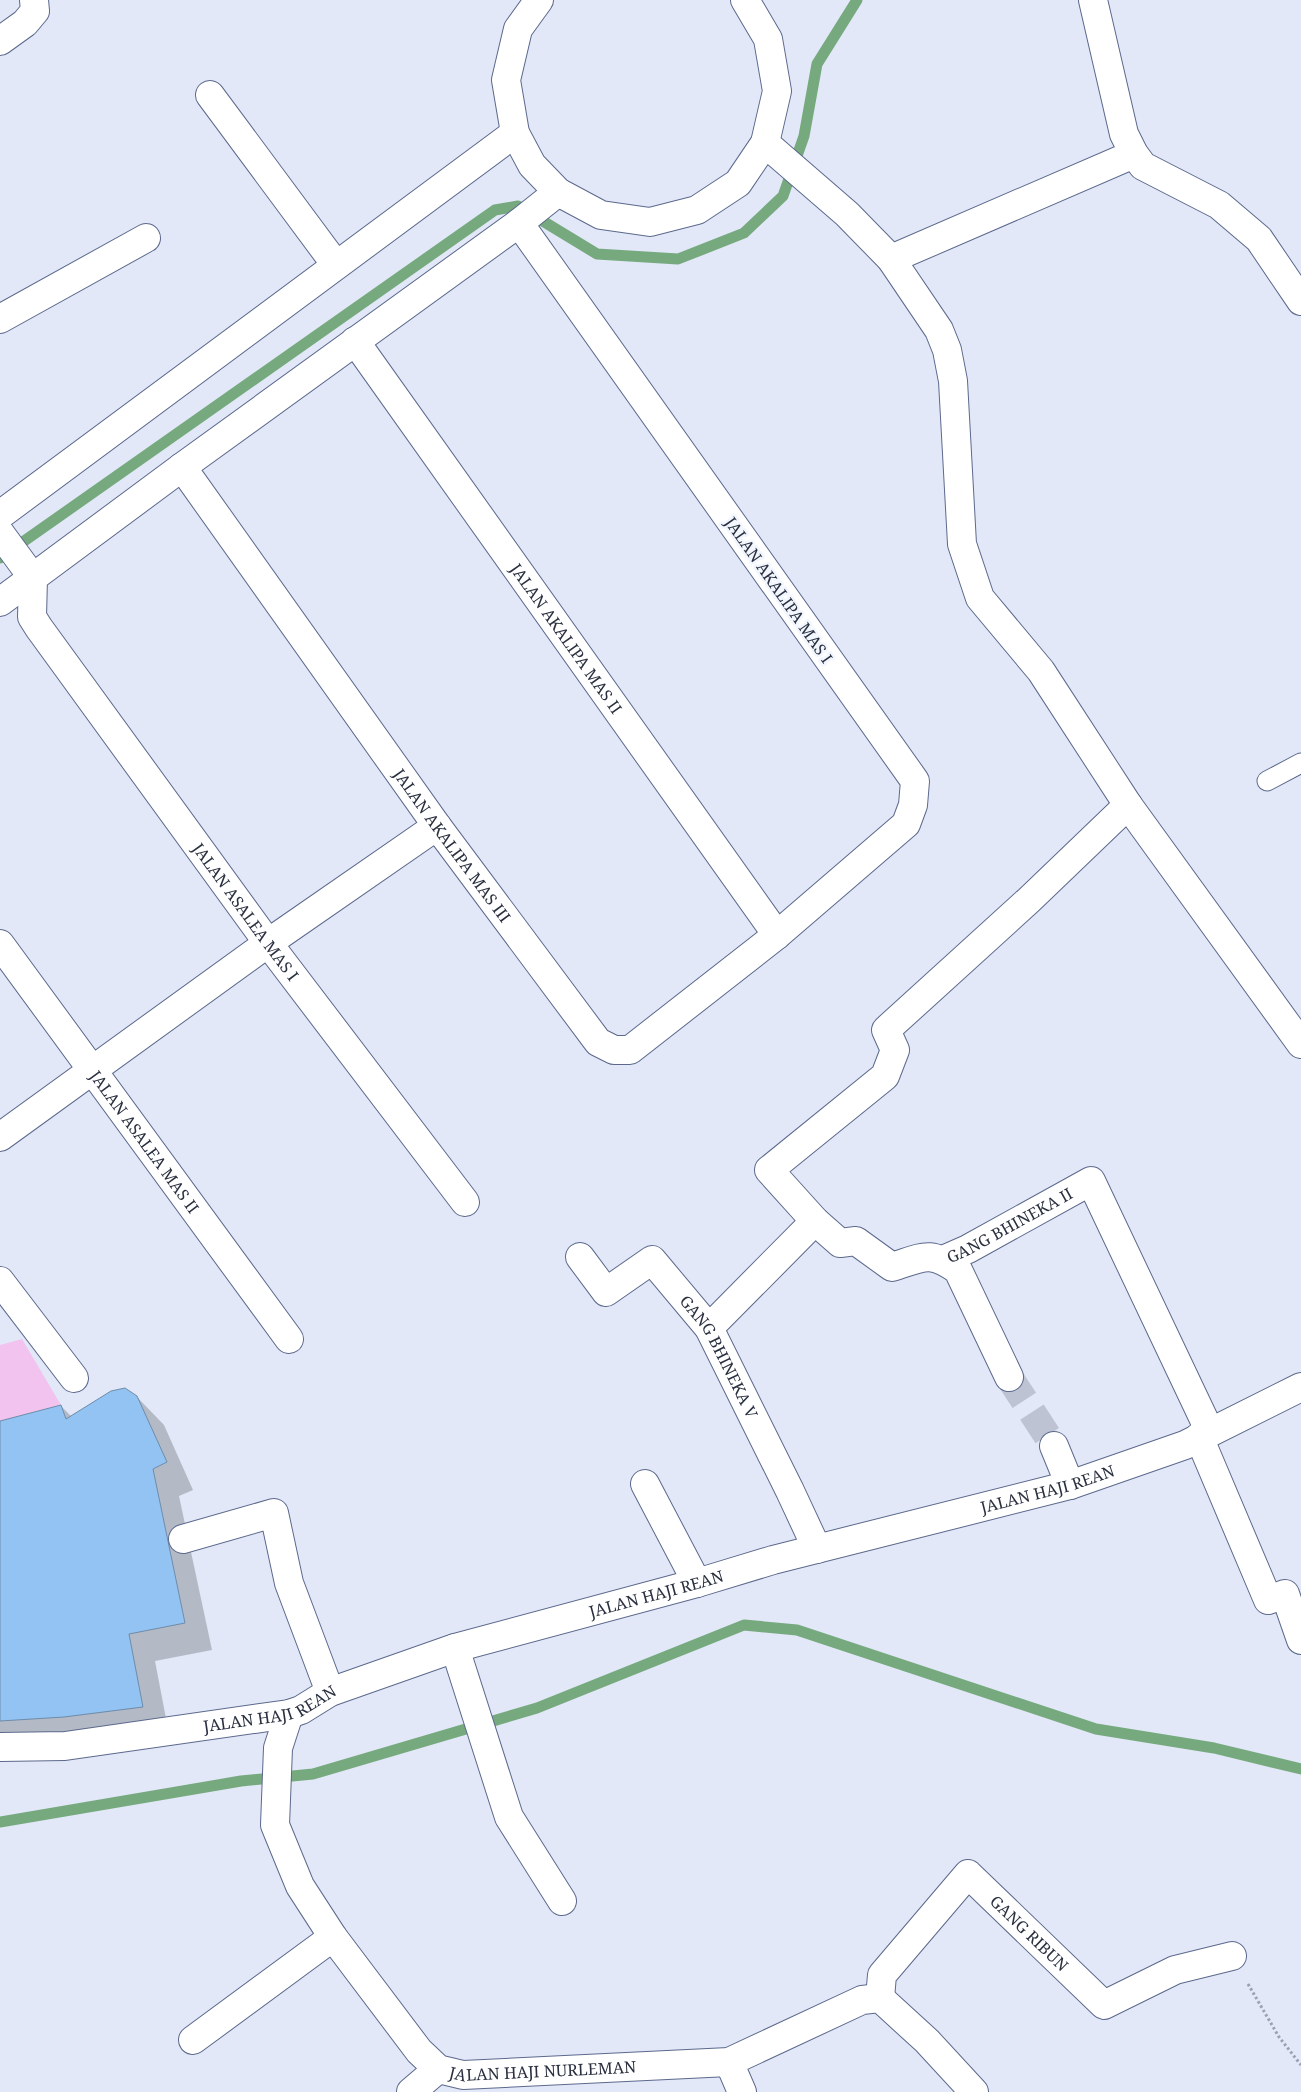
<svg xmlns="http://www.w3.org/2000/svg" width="1301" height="2092" font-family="'Noto Serif',serif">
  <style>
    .green { fill: #f3c3f0 }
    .shadow { fill: #0003 }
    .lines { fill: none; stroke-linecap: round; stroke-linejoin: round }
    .stream { stroke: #76aa7e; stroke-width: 11 }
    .building { fill: #92c3f2; stroke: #6e8caa }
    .minor-tunnel { stroke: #bdc3d3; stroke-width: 28; stroke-dasharray: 28 14; stroke-linecap: butt }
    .service-casing { stroke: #5c698c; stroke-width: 21 }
    .minor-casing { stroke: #5c698c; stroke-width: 30 }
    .tertiary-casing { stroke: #5c698c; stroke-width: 30 }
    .path { stroke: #9ba1b0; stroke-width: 3; stroke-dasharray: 2.5 2.5; stroke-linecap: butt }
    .service { stroke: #fff; stroke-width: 19 }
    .minor { stroke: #fff; stroke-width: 28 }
    .tertiary { stroke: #fff; stroke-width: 28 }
    .labels { text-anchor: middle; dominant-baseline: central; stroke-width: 5; stroke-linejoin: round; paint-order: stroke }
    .street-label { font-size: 16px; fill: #2a303f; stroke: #f2f6fe }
  </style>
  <rect width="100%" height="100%" fill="#e2e8f8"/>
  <!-- green -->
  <path class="green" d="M 22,1339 L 61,1405 L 0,1421 L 0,1345 Z"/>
  <!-- shadow -->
  <path class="shadow" d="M 137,1397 L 164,1425 L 193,1490 L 179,1496 L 212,1650 L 155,1661 L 169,1734 L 0,1750 L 0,1422 L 61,1406 L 72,1417 Z"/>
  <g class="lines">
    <!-- stream -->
    <g class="stream">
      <path d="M 0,558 L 495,210 L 518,206 L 597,254 L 678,259 L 744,233 L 783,196 L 804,136 L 817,64 L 857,0"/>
      <path d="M 0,1822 L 241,1781 L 313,1774 L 537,1708 L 744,1625 L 797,1630 L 1096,1729 L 1214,1748 L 1301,1769"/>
    </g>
  </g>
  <!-- building -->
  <path class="building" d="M 125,1388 L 137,1396 L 167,1462 L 153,1469 L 185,1623 L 129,1634 L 143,1707 L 64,1717 L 0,1721 L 0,1421 L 61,1405 L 66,1419 L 111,1391 Z"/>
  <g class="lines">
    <!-- minor-tunnel -->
    <path class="minor-tunnel" d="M 1009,1377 L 1054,1446"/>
    <!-- service casing -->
    <g class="service-casing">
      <path id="service" d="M 1267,781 L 1301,763"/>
    </g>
    <!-- minor casing -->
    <g class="minor-casing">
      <g id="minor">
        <path d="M 539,0 L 518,29 L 506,80 L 515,133 L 532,165 L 558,192 L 601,215 L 650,222 L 697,210 L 738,183 L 765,143 L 777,91 L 768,39 L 745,0"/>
        <path d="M 1093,0 L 1124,134 L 1134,154 L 1143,166 L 1219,205 L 1259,239 L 1301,301"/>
        <path d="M 0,41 L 25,23 L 35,11 L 34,0"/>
        <path d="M 210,95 L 336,265"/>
        <path d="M 765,143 L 847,214 L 891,259 L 939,330 L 947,350 L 953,381 L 962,544 L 980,598 L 1041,671 L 1128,805 L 1301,1044"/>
        <path d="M 891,259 L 1134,154"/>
        <path d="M 0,319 L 146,238"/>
        <path id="s1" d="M 355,341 L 777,935"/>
        <path id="s2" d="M 182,467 L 437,826 L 598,1042 L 614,1050 L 630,1050 L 777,935 L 906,824 L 913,805 L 915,781 L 519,223"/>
        <path d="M 0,515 L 515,133"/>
        <path id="s3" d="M 0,533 L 33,578 L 32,617 L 39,628 L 268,943 L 465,1202"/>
        <path d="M 0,602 L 182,467 L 519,223 L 558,192"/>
        <path id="s4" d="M 0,944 L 289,1339"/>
        <path d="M 0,1137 L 268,943 L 437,826"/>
        <path id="s5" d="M 580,1257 L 606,1292 L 652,1260 L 709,1328 L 790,1491 L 817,1549"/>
        <path id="s6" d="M 943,1260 L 968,1249 L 1091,1181 L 1210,1432"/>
        <path d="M 0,1281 L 74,1378"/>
        <path d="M 709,1328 L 815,1221"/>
        <path d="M 1009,1377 L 958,1270 C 929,1250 924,1257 892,1267 L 856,1241 L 840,1243 L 815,1221 L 769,1170 L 885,1076 L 895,1050 L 886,1030 L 1029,900 L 1128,805"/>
        <path d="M 1199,1437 L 1268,1600 L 1285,1594 L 1301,1640"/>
        <path d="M 1054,1446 L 1070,1485"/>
        <path d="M 645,1484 L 697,1583"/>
        <path d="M 183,1539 L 274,1513 L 289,1583 L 330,1692"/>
        <path d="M 455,1648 L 509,1817 L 562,1901"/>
        <path id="s7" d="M 289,1714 L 278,1748 L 275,1825 L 300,1886 L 333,1937 L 419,2051 L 438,2069 L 463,2075 L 729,2062 L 862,2000 L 880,1998 L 927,2041 L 974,2092"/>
        <path id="s8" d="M 880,1998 L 882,1975 L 968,1874 L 1104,2005 L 1175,1970 L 1232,1956"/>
        <path d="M 193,2040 L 333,1937"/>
        <path d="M 729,2062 L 742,2092"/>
        <path d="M 411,2092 L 438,2069"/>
      </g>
    </g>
    <!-- tertiary casing -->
    <g class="tertiary-casing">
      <g id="tertiary">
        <path id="s9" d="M 0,1747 L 65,1746 L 289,1714 L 301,1710 L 330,1692 L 455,1648 L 697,1583 L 773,1560 L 1070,1485 L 1185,1445 L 1301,1387"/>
      </g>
    </g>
    <!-- path -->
    <path class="path" d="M 1248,1984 L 1279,2037 L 1301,2065"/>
    <!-- service -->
    <use href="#service" class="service"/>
    <!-- minor -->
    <use href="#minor" class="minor"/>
    <!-- tertiary -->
    <use href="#tertiary" class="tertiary"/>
  </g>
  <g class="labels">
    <!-- street labels -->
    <g class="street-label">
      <text transform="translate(779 590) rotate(55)">JALAN AKALIPA MAS I</text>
      <text stroke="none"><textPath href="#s1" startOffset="365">JALAN AKALIPA MAS II</textPath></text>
      <text stroke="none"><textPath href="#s2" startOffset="465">JALAN AKALIPA MAS III</textPath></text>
      <text stroke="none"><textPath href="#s3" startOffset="459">JALAN ASALEA MAS I</textPath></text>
      <text stroke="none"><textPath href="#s4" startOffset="245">JALAN ASALEA MAS II</textPath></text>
      <text stroke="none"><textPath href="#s6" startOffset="75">GANG BHINEKA II</textPath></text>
      <text stroke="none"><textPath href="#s5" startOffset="218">GANG BHINEKA V</textPath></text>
      <text stroke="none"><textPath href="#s9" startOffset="1084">JALAN HAJI REAN</textPath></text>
      <text stroke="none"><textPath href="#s9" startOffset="679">JALAN HAJI REAN</textPath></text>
      <text stroke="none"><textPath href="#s9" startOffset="274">JALAN HAJI REAN</textPath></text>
      <text stroke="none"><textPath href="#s8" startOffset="241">GANG RIBUN</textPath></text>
      <text stroke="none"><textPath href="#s7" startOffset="514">JALAN HAJI NURLEMAN</textPath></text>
    </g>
  </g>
</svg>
